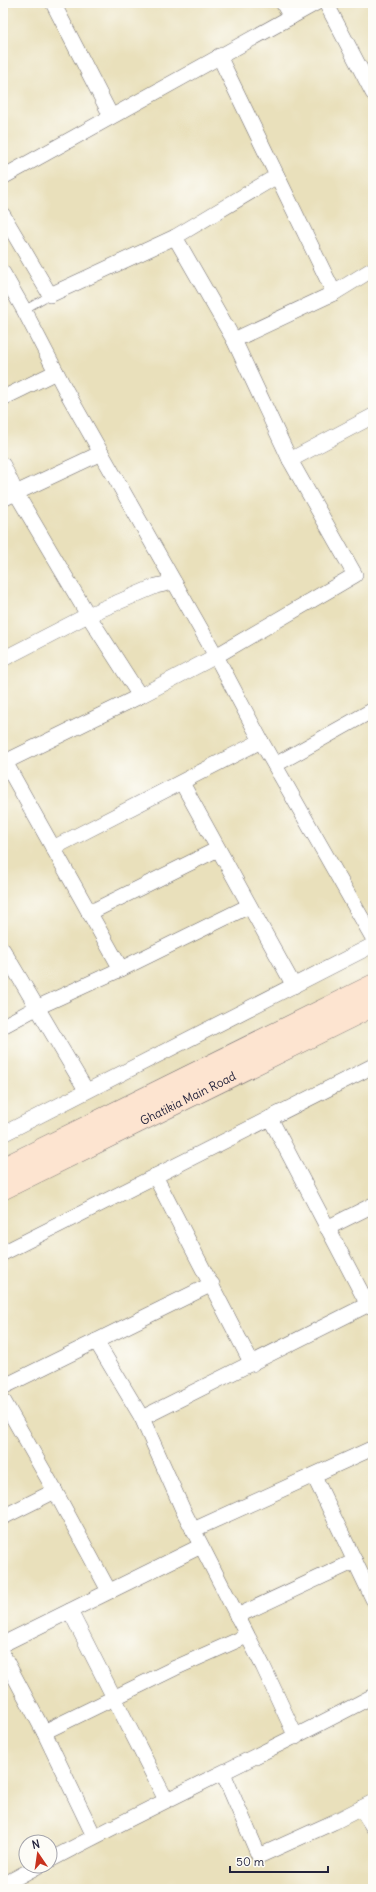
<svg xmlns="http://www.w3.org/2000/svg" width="376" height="1892" font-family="Delius,sans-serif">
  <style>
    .forest { fill: url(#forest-firs); stroke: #466959 }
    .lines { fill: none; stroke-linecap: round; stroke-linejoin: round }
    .lane-casing { stroke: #686468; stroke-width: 8 }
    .street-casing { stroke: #686468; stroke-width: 16 }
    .secondary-casing { stroke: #686468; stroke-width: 22 }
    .lane { stroke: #fff; stroke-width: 7 }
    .street { stroke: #fff; stroke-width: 15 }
    .secondary { stroke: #fde4d0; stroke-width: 21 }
    .labels { text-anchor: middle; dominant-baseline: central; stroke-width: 3; stroke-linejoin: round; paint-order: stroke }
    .street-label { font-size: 12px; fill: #22223b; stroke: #fdfcf7 }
  </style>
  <defs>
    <pattern id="forest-firs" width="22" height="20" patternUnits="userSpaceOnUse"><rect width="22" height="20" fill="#69b077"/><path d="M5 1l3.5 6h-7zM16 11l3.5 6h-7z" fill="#568f63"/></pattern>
  </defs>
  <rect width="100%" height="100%" fill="#fdfcf7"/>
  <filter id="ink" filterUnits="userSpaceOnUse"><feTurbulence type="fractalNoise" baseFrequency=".025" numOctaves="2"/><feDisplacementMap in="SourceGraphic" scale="8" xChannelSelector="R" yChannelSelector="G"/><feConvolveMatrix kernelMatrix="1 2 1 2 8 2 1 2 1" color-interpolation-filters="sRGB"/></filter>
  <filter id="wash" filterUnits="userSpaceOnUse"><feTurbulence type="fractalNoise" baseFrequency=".012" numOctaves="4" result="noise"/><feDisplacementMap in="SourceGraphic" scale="16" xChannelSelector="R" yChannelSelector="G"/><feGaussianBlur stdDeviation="0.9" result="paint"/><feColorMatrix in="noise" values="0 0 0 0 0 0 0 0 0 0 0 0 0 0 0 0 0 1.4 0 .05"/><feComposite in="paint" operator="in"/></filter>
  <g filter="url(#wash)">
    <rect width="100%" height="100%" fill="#e9e0bb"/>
    <!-- forest -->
    <path class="forest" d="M 69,1883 L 165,1889 L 53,1889 Z"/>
  </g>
  <g filter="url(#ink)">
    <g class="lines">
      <!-- lane casing -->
      <g class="lane-casing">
        <path id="lane" d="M 24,310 L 50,295"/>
      </g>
      <!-- street casing -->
      <g class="street-casing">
        <g id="street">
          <path d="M 53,3 L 111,116"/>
          <path d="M 283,3 L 291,17"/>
          <path d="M 326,3 L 373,93"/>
          <path d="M 219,56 L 334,293 L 234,340"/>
          <path d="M 3,177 L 316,3"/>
          <path d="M 3,215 L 50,295 L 175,237 L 277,176"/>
          <path d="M 3,273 L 24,310 L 65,389 L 216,656 L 261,741 L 373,938"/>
          <path d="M 334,293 L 373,269"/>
          <path d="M 3,398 L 56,372"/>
          <path d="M 290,460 L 373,416"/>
          <path d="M 3,465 L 16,493 L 88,615 L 140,696"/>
          <path d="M 3,499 L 101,453"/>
          <path d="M 3,659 L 88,615 L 156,586 L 174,582"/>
          <path d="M 5,762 L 121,969"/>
          <path d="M 3,763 L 140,696 L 216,656 L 355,575 L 290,460 L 234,340 L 175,237"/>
          <path d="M 275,765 L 373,710"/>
          <path d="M 182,783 L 294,986"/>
          <path d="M 53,848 L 261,741"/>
          <path d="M 89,913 L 218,849"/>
          <path d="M 3,950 L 86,1090"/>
          <path d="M 3,1026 L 38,1007 L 121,969 L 249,906"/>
          <path d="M 270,1118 L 368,1305"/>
          <path d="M 3,1134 L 373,945"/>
          <path d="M 155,1176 L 252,1364"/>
          <path d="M 327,1228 L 373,1205"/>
          <path d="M 3,1253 L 373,1066"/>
          <path d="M 96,1341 L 142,1418"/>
          <path d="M 3,1387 L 212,1284"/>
          <path d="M 3,1400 L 55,1491 L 3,1517"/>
          <path d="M 314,1476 L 373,1599"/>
          <path d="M 55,1491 L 109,1591"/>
          <path d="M 193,1530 L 373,1448"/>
          <path d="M 70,1611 L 166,1800"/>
          <path d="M 237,1616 L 355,1561"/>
          <path d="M 3,1644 L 201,1546"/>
          <path d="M 3,1655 L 44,1732 L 94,1836"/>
          <path d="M 44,1732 L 175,1668 L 247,1636"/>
          <path d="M 296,1737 L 263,1666 L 183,1510 L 142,1418 L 373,1302"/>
          <path d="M 223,1773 L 259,1856 L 334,1822 L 373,1802"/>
          <path d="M 361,1808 L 373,1827"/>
          <path d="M 50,1860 C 157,1803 266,1753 373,1696"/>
          <path d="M 3,1885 L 38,1866"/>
        </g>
      </g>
      <!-- secondary casing -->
      <g class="secondary-casing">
        <g id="secondary">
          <path d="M 3,1168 L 373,985"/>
          <path id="s1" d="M 3,1189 L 373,1006"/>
        </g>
      </g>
      <!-- lane -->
      <use href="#lane" class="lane"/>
      <!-- street -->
      <use href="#street" class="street"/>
      <!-- secondary -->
      <use href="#secondary" class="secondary"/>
    </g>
  </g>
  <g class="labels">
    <!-- street labels -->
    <g class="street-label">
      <text stroke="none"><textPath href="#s1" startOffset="206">Ghatikia Main Road</textPath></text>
    </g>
  </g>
  <!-- margin -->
  <rect width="376" height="1892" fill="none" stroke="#fdfcf7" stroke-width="16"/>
  <!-- north arrow -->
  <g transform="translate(38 1854) rotate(347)"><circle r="19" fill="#fdfcf7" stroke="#a5a5ac"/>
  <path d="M0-3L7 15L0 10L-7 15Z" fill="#c8321e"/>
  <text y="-6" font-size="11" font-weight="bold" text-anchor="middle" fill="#22223b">N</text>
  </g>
  <!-- scale -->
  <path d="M230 1866v6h98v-6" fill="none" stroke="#22223b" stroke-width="2"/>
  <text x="236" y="1866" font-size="12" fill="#22223b" stroke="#fdfcf7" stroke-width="3" paint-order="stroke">50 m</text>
</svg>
